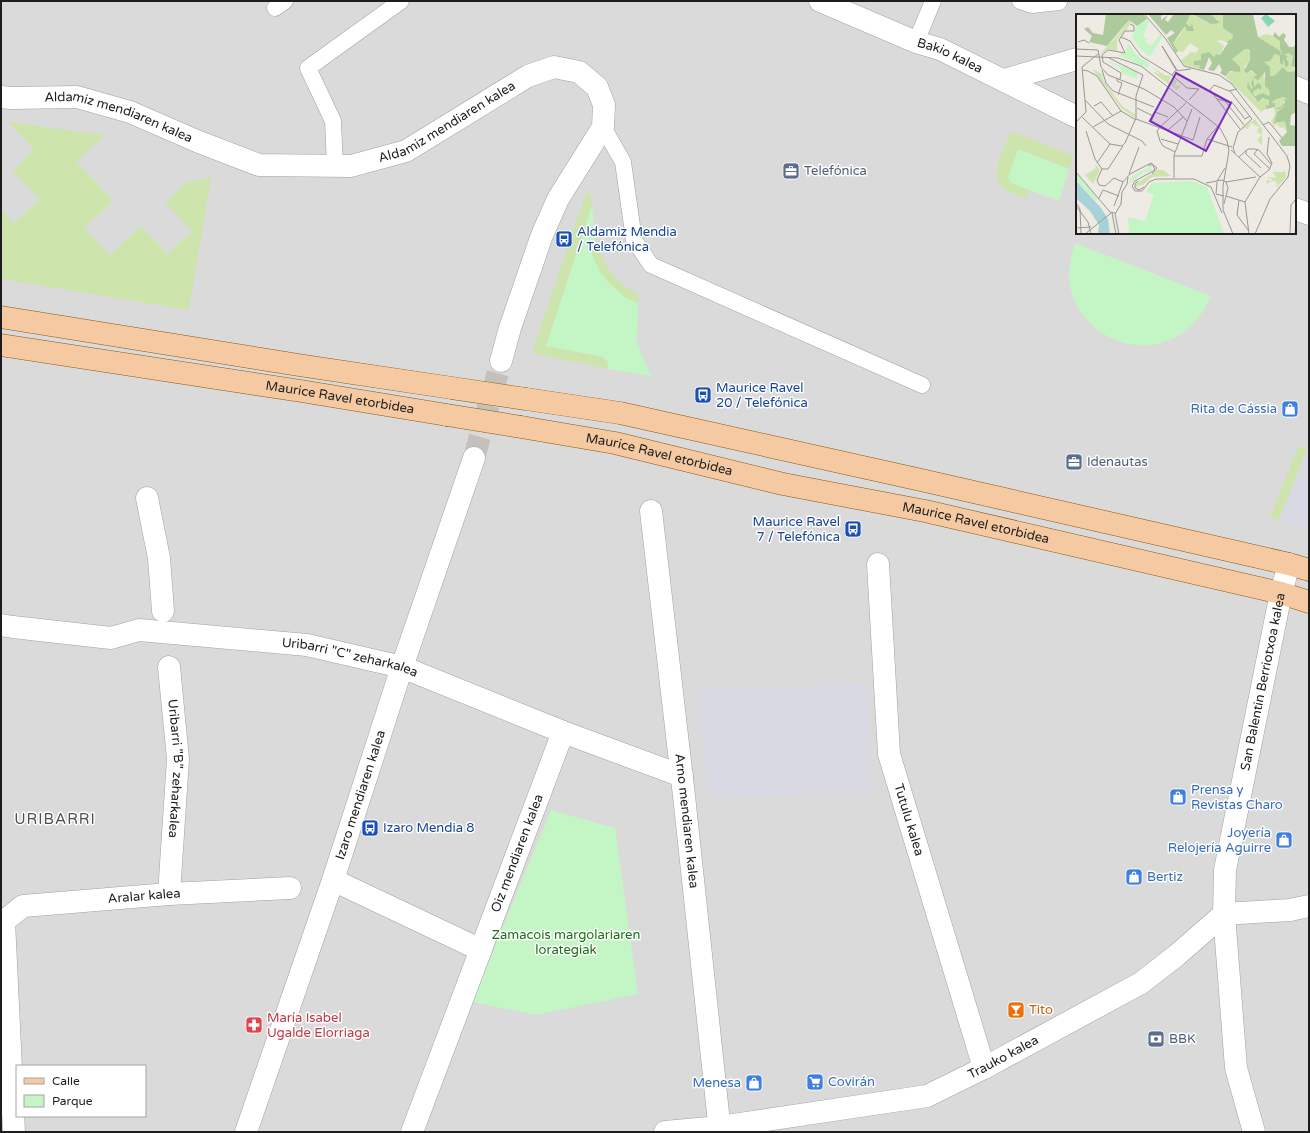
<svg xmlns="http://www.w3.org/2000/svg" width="1310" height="1133" font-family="'Varela Round',sans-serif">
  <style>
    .residential { fill: #dbdada; fill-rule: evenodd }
    .grass { fill: #cde5ad }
    .park { fill: #c4f5c4 }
    .plaza { fill: #d8d9e3 }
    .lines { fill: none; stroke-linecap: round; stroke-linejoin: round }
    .street-tunnel { stroke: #c4c1bc; stroke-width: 22; stroke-dasharray: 22 11; stroke-linecap: butt }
    .lane-casing { stroke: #a1a1a1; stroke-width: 17 }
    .street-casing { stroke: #a1a1a1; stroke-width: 23 }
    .primary-casing { stroke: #8c560b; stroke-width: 23 }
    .lane { stroke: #fff; stroke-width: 16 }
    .street { stroke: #fff; stroke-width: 22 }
    .primary { stroke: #f5caa2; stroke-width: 22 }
    .primary-bridge-casing { stroke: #8c560b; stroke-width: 23; stroke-linecap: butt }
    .primary-bridge { stroke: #f5caa2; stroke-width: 22 }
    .labels { text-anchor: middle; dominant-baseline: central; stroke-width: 3; stroke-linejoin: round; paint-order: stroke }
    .street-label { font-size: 13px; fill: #1d1d1d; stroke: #fff }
    .service-label { font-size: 13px; fill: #4e5e75; stroke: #fff; text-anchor: start }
    .transit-label { font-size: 13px; fill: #164399; stroke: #fff; text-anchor: start }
    .shop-label { font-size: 13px; fill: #366cbe; stroke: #fff; text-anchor: end }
    .park-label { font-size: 13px; fill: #147313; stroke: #fff }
    .food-label { font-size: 13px; fill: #c56008; stroke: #fff; text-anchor: start }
    .health-label { font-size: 13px; fill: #be3a42; stroke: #fff; text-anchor: start }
    .quarter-label { font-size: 15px; letter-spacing: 1px; fill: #505050; stroke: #fff }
    .inset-road { fill: none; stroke: #9a9894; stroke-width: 1 }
    .view { fill: #7b2cbf; fill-opacity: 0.15; stroke: #7b2cbf; stroke-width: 2 }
    .inset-edge { fill: none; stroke: #1d1d1d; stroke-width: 2 }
  </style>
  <rect width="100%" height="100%" fill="#eeeae4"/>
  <!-- residential -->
  <path class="residential" d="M 1,1 L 1309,1 L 1309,1132 L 1,1132 ZM 1077,15 L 1295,15 L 1295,233 L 1077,233 ZM 17,1066 L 145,1066 L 145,1116 L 17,1116 Z"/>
  <!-- grass -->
  <g class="grass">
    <path d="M 8,122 L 105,135 L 76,161 L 113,201 L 84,228 L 110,255 L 141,226 L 167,254 L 192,231 L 165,203 L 185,183 L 211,177 L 189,310 L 1,279 L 1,210 L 14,223 L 40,199 L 12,171 L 34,149 Z"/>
    <path d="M 1011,131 L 1074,156 L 1069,169 L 1018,149 L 1011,183 L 1029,190 L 1026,198 C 1018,195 1007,193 1001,186 C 989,173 1006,145 1011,131 Z"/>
    <path d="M 590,190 L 592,206 L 546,346 L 604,357 L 608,363 L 608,369 L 532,353 L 584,199 Z"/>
    <path d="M 595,237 C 603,265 613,281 639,295 L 638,303 C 634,301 630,300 626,298 C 612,290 589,263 591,245 C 591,243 594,239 595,237 Z"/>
    <path d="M 1298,446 L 1307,449 L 1279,520 L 1270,517 Z"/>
  </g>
  <!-- park -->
  <g class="park">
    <path d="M 1018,149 L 1069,169 L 1059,201 L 1011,183 L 1008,177 Z"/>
    <path d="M 592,206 L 595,237 L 591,245 L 592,255 L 601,273 L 608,282 L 626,298 L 638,303 L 637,343 L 651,376 L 608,369 L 608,363 L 604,357 L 546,346 Z"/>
    <path d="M 1075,243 L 1211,296 C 1206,306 1201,316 1193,324 C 1157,362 1094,346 1074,300 C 1066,281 1069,262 1075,243 Z"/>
    <path d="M 551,810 L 615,828 L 638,994 L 536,1015 L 472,1002 Z"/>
  </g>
  <!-- plaza -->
  <g class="plaza">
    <path d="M 1309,444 L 1309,529 L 1279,520 Z"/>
    <path d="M 866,684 L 872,794 L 709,797 L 697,690 Z"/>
  </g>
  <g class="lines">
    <!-- street-tunnel -->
    <path class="street-tunnel" d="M 474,458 L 501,361"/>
    <!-- lane casing -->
    <g class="lane-casing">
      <g id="lane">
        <path d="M 1020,1 L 1032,5 L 1059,2"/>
        <path d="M 275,8 L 285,1"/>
        <path d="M 916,42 L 933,1"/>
        <path d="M 603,127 L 623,162 L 634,240 L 651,265 L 922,385"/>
        <path d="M 335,166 L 333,121 L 308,68 L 401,1"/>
      </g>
    </g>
    <!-- street casing -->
    <g class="street-casing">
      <g id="street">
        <path id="s1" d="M 820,1 L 916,42 L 940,49 L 1077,117"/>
        <path d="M 1004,80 L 1077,59"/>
        <path d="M 1295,87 L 1309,93"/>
        <path id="s2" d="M 1,97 L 11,98 L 77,97 L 130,112 L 199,142 L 259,165 L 351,166 L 406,151 L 528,76 L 554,67 L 579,72 L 597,87 L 604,105 L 603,127 L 558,199 L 542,235 L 510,328 L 501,361"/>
        <path d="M 1295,209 L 1309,214"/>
        <path d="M 147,498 L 159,558 L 163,611"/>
        <path id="s3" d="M 651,511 L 684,796 L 720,1132"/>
        <path id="s4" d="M 878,564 L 889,754 L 984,1068"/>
        <path id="s5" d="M 1,625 L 13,627 L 111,638 L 139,630 L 307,645 L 402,667 L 563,732 L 682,776"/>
        <path id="s6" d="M 169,667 L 178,759 L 169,894"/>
        <path d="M 333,880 L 481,950"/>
        <path id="s7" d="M 14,1132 L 4,921 L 23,906 L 169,894 L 290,888"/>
        <path id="s8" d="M 246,1132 L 333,880 L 402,667 L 474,458"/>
        <path id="s9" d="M 412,1132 L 563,732"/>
        <path id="s10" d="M 665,1132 L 720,1127 L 927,1096 L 984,1068 L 1141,983 L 1177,955 L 1224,914 L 1290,910 L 1309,906"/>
        <path id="s11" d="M 1254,1132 L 1236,1068 L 1224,914 L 1225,870 L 1281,593 L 1289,564"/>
      </g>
    </g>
    <!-- primary casing -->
    <g class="primary-casing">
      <g id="primary">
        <path d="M 1,317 L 305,366 L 452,388"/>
        <path id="s12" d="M 1,345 L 301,391 L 447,415"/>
        <path d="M 526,399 L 620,413 L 921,480 L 1289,564 L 1309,570"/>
        <path id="s13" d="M 521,427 L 615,443 L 783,484 L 925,511 L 1281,593 L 1309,602"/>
      </g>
    </g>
    <!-- lane -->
    <use href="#lane" class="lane"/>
    <!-- street -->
    <use href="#street" class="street"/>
    <!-- primary -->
    <use href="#primary" class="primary"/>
    <!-- primary-bridge casing -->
    <g class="primary-bridge-casing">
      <g id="primary-bridge">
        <path d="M 452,388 L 526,399"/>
        <path d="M 447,415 L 521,427"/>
      </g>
    </g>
    <!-- primary-bridge -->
    <use href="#primary-bridge" class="primary-bridge"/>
  </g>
  <!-- icons -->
  <defs>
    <g id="office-square" transform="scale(0.9)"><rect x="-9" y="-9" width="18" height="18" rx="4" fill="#5c6f8a" stroke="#fff"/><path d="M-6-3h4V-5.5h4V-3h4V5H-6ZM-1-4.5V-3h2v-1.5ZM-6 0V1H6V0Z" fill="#fff"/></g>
    <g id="bus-square" transform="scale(0.9)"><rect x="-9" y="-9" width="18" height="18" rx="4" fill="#1a4fb4" stroke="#fff"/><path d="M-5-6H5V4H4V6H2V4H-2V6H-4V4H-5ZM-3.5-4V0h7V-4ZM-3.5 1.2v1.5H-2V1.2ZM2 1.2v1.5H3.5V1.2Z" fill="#fff"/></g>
    <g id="shop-square" transform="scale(0.9)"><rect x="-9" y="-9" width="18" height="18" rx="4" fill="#3f7fe0" stroke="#fff"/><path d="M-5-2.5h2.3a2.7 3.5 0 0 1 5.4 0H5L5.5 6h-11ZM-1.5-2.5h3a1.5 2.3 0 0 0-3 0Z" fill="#fff"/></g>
    <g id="bar-square" transform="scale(0.9)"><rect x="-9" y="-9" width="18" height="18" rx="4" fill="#e8710a" stroke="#fff"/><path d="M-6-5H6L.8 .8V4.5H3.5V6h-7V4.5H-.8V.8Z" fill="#fff"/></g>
    <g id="pharmacy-square" transform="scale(0.9)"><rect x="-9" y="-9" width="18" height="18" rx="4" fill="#e0444e" stroke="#fff"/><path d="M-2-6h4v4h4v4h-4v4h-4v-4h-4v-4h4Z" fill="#fff"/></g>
    <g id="bank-square" transform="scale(0.9)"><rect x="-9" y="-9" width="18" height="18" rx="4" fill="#5c6f8a" stroke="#fff"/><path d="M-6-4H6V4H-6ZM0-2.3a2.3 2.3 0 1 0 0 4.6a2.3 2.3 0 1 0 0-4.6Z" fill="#fff"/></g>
    <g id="supermarket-square" transform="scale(0.9)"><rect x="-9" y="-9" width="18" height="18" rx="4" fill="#3f7fe0" stroke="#fff"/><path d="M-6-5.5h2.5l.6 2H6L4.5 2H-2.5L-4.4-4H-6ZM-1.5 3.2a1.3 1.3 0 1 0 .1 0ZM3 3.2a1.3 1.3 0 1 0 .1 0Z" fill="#fff"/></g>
  </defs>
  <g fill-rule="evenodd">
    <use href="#office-square" x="791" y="171"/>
    <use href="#bus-square" x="564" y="239"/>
    <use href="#bus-square" x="703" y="395"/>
    <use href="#shop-square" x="1290" y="409"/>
    <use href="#office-square" x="1074" y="462"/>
    <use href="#bus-square" x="853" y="529"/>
    <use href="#shop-square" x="1178" y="797"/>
    <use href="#bus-square" x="370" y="828"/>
    <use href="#shop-square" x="1284" y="840"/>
    <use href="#shop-square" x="1134" y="877"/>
    <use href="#bar-square" x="1016" y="1010"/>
    <use href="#pharmacy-square" x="254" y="1025"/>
    <use href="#bank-square" x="1156" y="1039"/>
    <use href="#supermarket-square" x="815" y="1082"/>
    <use href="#shop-square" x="754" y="1083"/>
  </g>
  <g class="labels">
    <!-- street labels -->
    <g class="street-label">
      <text stroke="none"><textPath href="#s1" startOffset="141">Bakio kalea</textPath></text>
      <text stroke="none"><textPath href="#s2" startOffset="121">Aldamiz mendiaren kalea</textPath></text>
      <text stroke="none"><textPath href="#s2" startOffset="469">Aldamiz mendiaren kalea</textPath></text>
      <text stroke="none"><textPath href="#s12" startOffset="343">Maurice Ravel etorbidea</textPath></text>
      <text stroke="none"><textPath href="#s13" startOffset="141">Maurice Ravel etorbidea</textPath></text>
      <text stroke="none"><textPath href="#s13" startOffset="465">Maurice Ravel etorbidea</textPath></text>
      <text stroke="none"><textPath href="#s5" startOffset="353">Uribarri "C" zeharkalea</textPath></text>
      <text stroke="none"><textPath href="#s11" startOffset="457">San Balentin Berriotxoa kalea</textPath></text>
      <text stroke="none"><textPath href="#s6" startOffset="102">Uribarri "B" zeharkalea</textPath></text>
      <text stroke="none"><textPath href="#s8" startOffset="356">Izaro mendiaren kalea</textPath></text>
      <text stroke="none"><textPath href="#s4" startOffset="259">Tutulu kalea</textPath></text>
      <text stroke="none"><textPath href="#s3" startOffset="312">Arno mendiaren kalea</textPath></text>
      <text stroke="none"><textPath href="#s9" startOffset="298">Oiz mendiaren kalea</textPath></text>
      <text stroke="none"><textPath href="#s7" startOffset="357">Aralar kalea</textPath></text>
      <text stroke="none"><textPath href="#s10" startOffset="350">Trauko kalea</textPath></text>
    </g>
    <!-- service labels -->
    <g class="service-label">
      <text x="804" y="171">Telefónica</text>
      <text x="1087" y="462">Idenautas</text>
      <text x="1169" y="1039">BBK</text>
    </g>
    <!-- transit labels -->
    <g class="transit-label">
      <text x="577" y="232">Aldamiz Mendia<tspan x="577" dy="15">/ Telefónica</tspan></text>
      <text x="716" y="388">Maurice Ravel<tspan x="716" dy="15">20 / Telefónica</tspan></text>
      <text x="840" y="522" text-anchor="end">Maurice Ravel<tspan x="840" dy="15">7 / Telefónica</tspan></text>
      <text x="383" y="828">Izaro Mendia 8</text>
    </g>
    <!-- shop labels -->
    <g class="shop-label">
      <text x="1277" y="409">Rita de Cássia</text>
      <text x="1191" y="790" text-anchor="start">Prensa y<tspan x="1191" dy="15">Revistas Charo</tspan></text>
      <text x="1271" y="833">Joyería<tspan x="1271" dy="15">Relojería Aguirre</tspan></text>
      <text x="1147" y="877" text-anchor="start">Bertiz</text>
      <text x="828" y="1082" text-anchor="start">Covirán</text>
      <text x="741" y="1083">Menesa</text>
    </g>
    <!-- park labels -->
    <g class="park-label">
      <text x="566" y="935">Zamacois margolariaren<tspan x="566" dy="15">lorategiak</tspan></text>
    </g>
    <!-- food labels -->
    <g class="food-label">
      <text x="1029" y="1010">Tito</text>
    </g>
    <!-- health labels -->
    <g class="health-label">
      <text x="267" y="1018">María Isabel<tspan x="267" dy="15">Ugalde Elorriaga</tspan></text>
    </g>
    <!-- quarter labels -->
    <g class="quarter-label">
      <text x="55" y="819">URIBARRI</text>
    </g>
  </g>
  <!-- overview -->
  <g transform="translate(1076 14)">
    <rect width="220" height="220" fill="#eeeae4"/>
    <path d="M 114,0 L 135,10 L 142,6 L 135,0 L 147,0 L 147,14 L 157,21 L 156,26 L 150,28 L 145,26 L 141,27 L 148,32 L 144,41 L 140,40 L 138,43 L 126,39 L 125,46 L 120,47 L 120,51 L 126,53 L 124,55 L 109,51 L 104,47 L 115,38 L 120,39 L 123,35 L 114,29 L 107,38 L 102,37 L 97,29 L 105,20 ZM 53,6 L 55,7 L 51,15 L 41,25 L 41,37 L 32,35 L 23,41 L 42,21 ZM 190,20 L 199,22 L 204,27 L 208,41 L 214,39 L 217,42 L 215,52 L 220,57 L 212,58 L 207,53 L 198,62 L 194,62 L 192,51 L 188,48 L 194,47 L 199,40 L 204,42 L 207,51 L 203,36 L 182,23 ZM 169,35 L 175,37 L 174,46 L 168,53 L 181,61 L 177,62 L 184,61 L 187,57 L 190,72 L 195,77 L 192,82 L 182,83 L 177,78 L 183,73 L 181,71 L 178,73 L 176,65 L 177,74 L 175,76 L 172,71 L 178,84 L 182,87 L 190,84 L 193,86 L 193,93 L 185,98 L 149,62 L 149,59 L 156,58 L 160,51 L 156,45 ZM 76,53 L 89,61 L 95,62 L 93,68 L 97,68 L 97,64 L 101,67 L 99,72 L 105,71 L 101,76 L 79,60 L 77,57 L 85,61 ZM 16,55 L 26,60 L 27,66 L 46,92 L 60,101 L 59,104 L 45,94 ZM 205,83 L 213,85 L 209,85 L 206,92 L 200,94 L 202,95 L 211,91 L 201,98 L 201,110 L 207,105 L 209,106 L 211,118 L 207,113 L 204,114 L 201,110 L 198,112 L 195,107 L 199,101 L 198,90 L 195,89 ZM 179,105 L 186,115 L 186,131 L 181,126 L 186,121 L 181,118 L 183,113 L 175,109 L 172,115 L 169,114 L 163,117 ZM 19,150 L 24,156 L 17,170 L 9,161 L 20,154 ZM 209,155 L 210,163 L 201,173 L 199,173 L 204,170 L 201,171 L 199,166 L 190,170 L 191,165 L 195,168 L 196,165 L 191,164 L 193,163 L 200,164 L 197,158 L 208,158 ZM 82,156 L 87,156 L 95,162 L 76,163 L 67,171 L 60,172 L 63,175 L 60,173 L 59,171 L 62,168 Z" fill="#cde5ad"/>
    <path d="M 30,0 L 67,0 L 71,5 L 61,12 L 53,6 L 31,32 L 13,28 L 16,22 L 8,15 L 12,13 L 17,19 L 27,21 ZM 72,0 L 88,0 L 85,2 L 85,6 L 92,1 L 89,6 L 92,8 L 98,0 L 114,0 L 110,10 L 114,13 L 116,10 L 118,17 L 111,17 L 109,12 L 97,29 L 102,37 L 100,39 L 91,24 L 99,19 L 95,16 L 90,21 ZM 116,0 L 135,0 L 144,9 L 135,10 ZM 147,0 L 177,0 L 182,23 L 203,36 L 207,43 L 207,51 L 204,49 L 204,42 L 199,40 L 194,47 L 188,48 L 194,53 L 194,62 L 198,62 L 207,53 L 212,58 L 220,57 L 220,98 L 215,101 L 214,111 L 220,112 L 220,132 L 206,132 L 203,127 L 211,118 L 209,107 L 198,109 L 201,98 L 210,91 L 203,95 L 198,95 L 206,92 L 209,88 L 208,85 L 212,85 L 207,83 L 199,86 L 195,89 L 199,89 L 199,93 L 190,95 L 190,91 L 193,92 L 193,86 L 187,84 L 182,88 L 171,73 L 172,68 L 175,75 L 177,74 L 175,69 L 177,64 L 178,73 L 182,69 L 185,71 L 185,76 L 182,74 L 177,78 L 179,82 L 187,79 L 193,82 L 194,77 L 189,72 L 189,58 L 182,66 L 177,63 L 181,61 L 175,56 L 171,59 L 168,57 L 174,46 L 174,36 L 169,35 L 156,45 L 164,53 L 164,58 L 154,57 L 149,62 L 144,59 L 146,56 L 143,50 L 138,57 L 132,56 L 136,49 L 133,43 L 128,56 L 122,54 L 125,52 L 118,51 L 118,47 L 125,46 L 125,40 L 133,38 L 138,43 L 140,40 L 144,41 L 152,29 L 150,28 L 156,25 L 157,21 L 147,14 ZM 199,18 L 203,23 L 207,19 L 210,21 L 208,26 L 213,33 L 218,33 L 220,29 L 220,54 L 215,52 L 217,42 L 213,39 L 208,41 L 212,42 L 210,44 L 213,50 L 210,54 L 204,34 L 204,27 L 197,22 Z" fill="#adca9c"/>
    <path d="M 71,5 L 73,8 L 67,22 L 71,25 L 69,28 L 75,32 L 84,20 L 86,23 L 74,42 L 65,36 L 56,23 L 61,12 ZM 52,29 L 59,40 L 74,50 L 71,54 L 42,41 L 50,39 ZM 29,46 L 62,58 L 60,64 L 48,60 L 43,53 ZM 75,152 L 76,157 L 68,158 L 53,170 L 56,162 ZM 0,159 L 22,185 L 20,187 L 0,167 ZM 116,167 L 131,173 L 148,220 L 53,220 L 52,203 L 69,207 L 78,181 L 70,178 L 76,169 Z" fill="#c4f5c4"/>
    <path d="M 190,0 L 199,7 L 192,13 L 185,4 Z" fill="#87d7b1"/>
    <path d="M 0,167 L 25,194 L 32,205 L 34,220 L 22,220 L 23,211 L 14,197 L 0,184 Z" fill="#a7d2d8"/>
    <path class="inset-road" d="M 29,0 L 44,0M 68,0 L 89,24 L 108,52 L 143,61 L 156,70 L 211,142 L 214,152 L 212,163 L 194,185 L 179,220M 45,23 L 54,27 L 65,42 L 96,61M 2,28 L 8,26 L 13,29M 0,35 L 22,36 L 25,53 L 32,61 L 68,75 L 98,93 L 111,107M 0,42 L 42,44 L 65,52 L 144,114 L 151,127 L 153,137 L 147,172 L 147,196 L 157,220M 6,56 L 12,57 L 21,62 L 45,97 L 60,106M 26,56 L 30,69 L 37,77 L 78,93M 100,56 L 86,32 L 101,56M 41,64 L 41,67 L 46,69 L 42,81M 44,65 L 45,59 L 27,48 L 26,41 L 32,36 L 49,39 L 43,26 L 49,17 L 58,17 L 58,12 L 54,10M 161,75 L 153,77 L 138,71 L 134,76 L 164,115M 154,77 L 176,105 L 162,118 L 157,134 L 159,139M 141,85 L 149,87 L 168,111M 9,86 L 32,110 L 66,127 L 70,132M 113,86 L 123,75 L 111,74 L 96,61 L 99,57 L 115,55M 155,87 L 169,105 L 174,102M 18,92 L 25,88 L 37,102M 61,94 L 77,102M 6,103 L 34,130 L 46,132 L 49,129 L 60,104 L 60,82 L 67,61 L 33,44M 60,105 L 117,126 L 124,103M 0,108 L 10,98 L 6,53 L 22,40M 75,108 L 79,98 L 92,103M 187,111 L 193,108 L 206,124M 17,113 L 45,97M 84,113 L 81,117 L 84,127 L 87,132 L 99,138M 84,113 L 110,89M 10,117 L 19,145 L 26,155M 91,117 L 107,103M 85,125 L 102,130M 131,125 L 156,133M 155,136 L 184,163M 170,136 L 170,140 L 185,154M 181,136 L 178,140 L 194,155M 98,142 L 126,142 L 131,125 L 142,112M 163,143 L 172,135 L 178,135 L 183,136 L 195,150M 21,149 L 34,130M 72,151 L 77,151 L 79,156 L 59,167 L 56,172 L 59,177 L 66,177 L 73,168 L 80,165 L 118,165 L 135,173 L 146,199M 26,155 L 21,166 L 23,171 L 29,172 L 38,164 L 47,168M 26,155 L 32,155 L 47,132M 0,158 L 34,198 L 39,199M 53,160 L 63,133M 184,163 L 193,156 L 196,149 L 191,140 L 193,123M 98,164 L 98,141 L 116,95M 62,167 L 59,170 L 59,174 L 63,176 L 68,173M 141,167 L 149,154M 47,168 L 54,160 L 75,149 L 81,154 L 76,160M 141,168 L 140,180 L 148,182M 150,168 L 180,163M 130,169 L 146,166 L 150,168 L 152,174 L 148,190M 150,182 L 169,188M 23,184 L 27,176 L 43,182M 163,186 L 161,201 L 172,216M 0,189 L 4,195 L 5,220M 0,192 L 12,208 L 15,220M 38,192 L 47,168M 36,199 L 40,220M 0,214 L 15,213M 9,220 L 35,199M 43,220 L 39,200 L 45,190 L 46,178 L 51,170 L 52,163M 173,220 L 169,188 L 184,163M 214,220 L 215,191 L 220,185M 219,220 L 220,207"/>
    <path class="view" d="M 100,59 L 155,89 L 130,137 L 74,107 Z"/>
    <rect width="220" height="220" class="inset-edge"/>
  </g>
  <!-- border -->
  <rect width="1310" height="1133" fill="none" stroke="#1d1d1d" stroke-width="4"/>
  <!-- legend -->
  <rect x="16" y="1065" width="130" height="52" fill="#ffffff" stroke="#a5a5a5"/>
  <rect x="24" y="1078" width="20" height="6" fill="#f5caa2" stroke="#a5a5a5"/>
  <text x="52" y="1085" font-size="12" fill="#1d1d1d">Calle</text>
  <rect x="24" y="1095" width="20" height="12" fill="#c4f5c4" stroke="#a5a5a5"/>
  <text x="52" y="1105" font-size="12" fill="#1d1d1d">Parque</text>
</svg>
